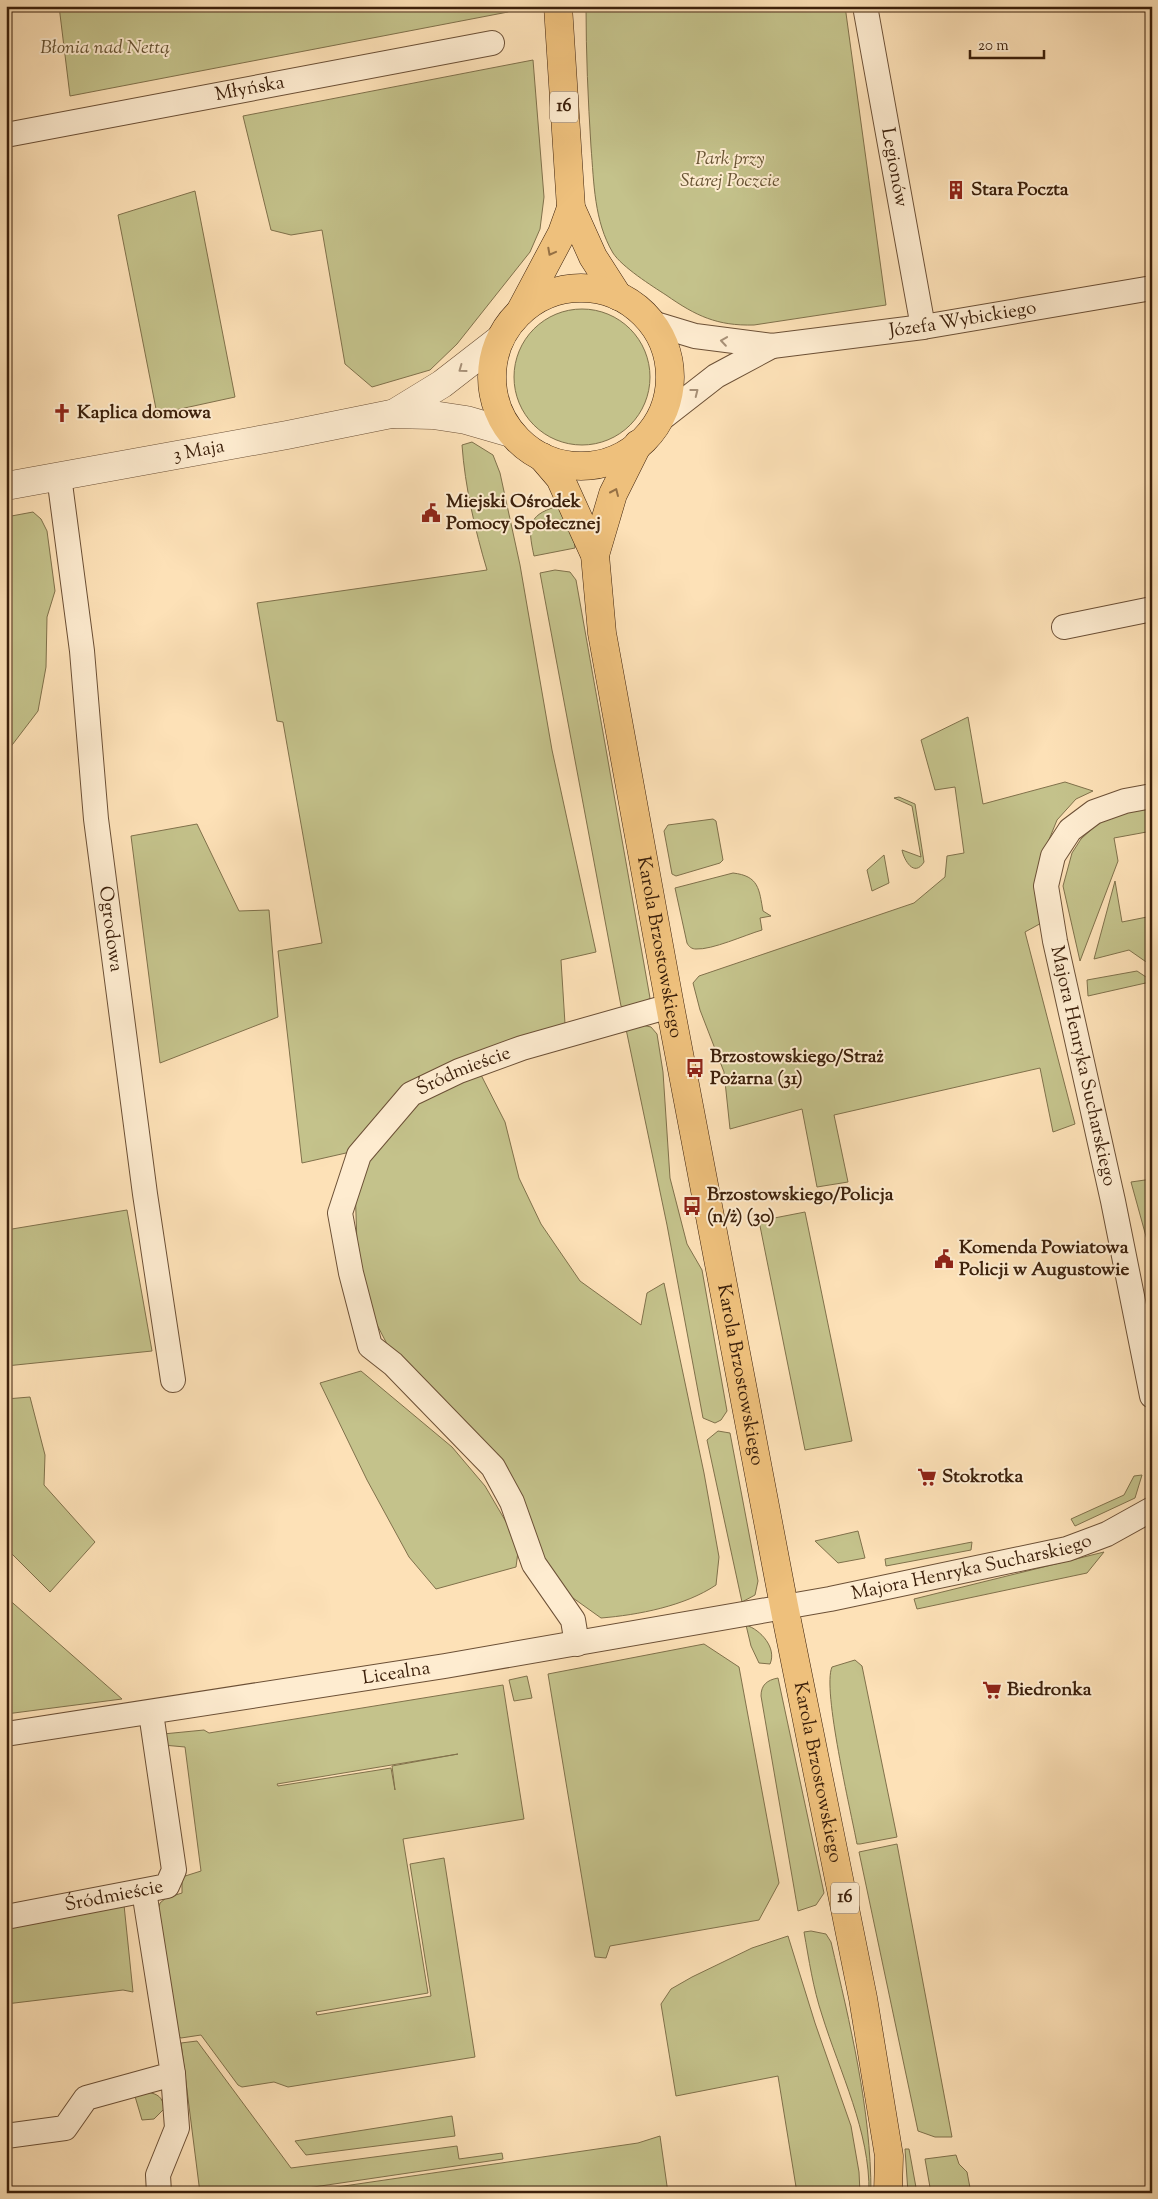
<svg xmlns="http://www.w3.org/2000/svg" width="1158" height="2199" font-family="'Sorts Mill Goudy',serif">
  <style>
    .green { fill: #c4c28b; stroke: #80714b; fill-rule: evenodd }
    .lines { fill: none; stroke-linecap: round; stroke-linejoin: round }
    .minor-casing { stroke: #6c5036; stroke-width: 26 }
    .tertiary-casing { stroke: #6c5036; stroke-width: 29 }
    .primary-casing { stroke: #3c200b; stroke-width: 29 }
    .minor { stroke: #feecd0; stroke-width: 24 }
    .tertiary { stroke: #feecd0; stroke-width: 28 }
    .primary { stroke: #eec07c; stroke-width: 28 }
    .oneway { stroke: #957044 }
    .oneway2 { stroke: #a79077 }
    .labels { text-anchor: middle; dominant-baseline: central; stroke-width: 4; stroke-linejoin: round; paint-order: stroke }
    .shield { fill: #feecd0; stroke: #765d46; stroke-width: 1 }
    .shield-label { font-size: 18px; font-weight: bold; fill: #3c200b }
    .park-label { font-size: 19px; font-style: italic; fill: #655131; stroke: #feecd0 }
    .street-label { font-size: 19px; fill: #3c200b; stroke: #feecd0 }
    .poi-label { font-size: 19px; font-weight: bold; fill: #3c200b; stroke: #feecd0; text-anchor: start }
  </style>
  <rect width="100%" height="100%" fill="#fde1b7"/>
  <filter id="stains"><feTurbulence type="fractalNoise" baseFrequency=".004" numOctaves="4"/><feColorMatrix values="0 0 0 0 .2 0 0 0 0 .09 0 0 0 0 .02 0 0 0 .5 -.17"/></filter>
  <radialGradient id="worn" r=".72"><stop offset=".6" stop-color="#630" stop-opacity="0"/><stop offset="1" stop-color="#630" stop-opacity=".3"/></radialGradient>
  <!-- green -->
  <g class="green">
    <path d="M 59,6 L 517,6 L 508,12 L 70,96 Z"/>
    <path d="M 586,6 L 845,6 L 886,305 L 754,325 C 717,326 696,316 666,295 C 652,286 622,267 613,253 C 594,221 594,183 591,147 C 588,100 586,53 586,6 Z"/>
    <path d="M 533,60 L 544,197 L 540,229 L 530,252 L 457,344 L 430,370 L 372,387 L 345,364 L 322,230 L 291,235 L 271,230 L 243,116 Z"/>
    <path d="M 195,191 L 235,397 L 157,414 L 118,215 Z"/>
    <circle cx="582" cy="377" r="68"/>
    <path d="M 472,442 L 493,455 L 500,473 L 520,565 L 552,750 L 596,952 L 561,960 L 565,1024 L 369,1126 L 346,1153 L 302,1163 L 278,951 L 322,943 L 283,722 L 277,721 L 257,603 L 487,570 C 475,530 465,487 462,445 Z"/>
    <path d="M 562,505 L 574,538 L 575,548 L 534,556 C 527,524 528,514 562,505 Z"/>
    <path d="M 33,512 L 41,519 L 47,531 L 55,591 L 47,617 L 46,667 L 38,711 L 6,753 L 6,517 Z"/>
    <path d="M 555,570 L 570,572 L 576,580 L 650,998 L 643,1004 L 626,1010 L 621,1006 L 540,573 Z"/>
    <path d="M 968,717 L 983,804 L 1065,782 L 1093,791 L 1076,799 L 1057,820 L 1042,857 L 1036,877 L 1038,898 L 1045,921 L 1025,932 L 1075,1124 L 1053,1132 L 1040,1068 L 834,1115 L 848,1182 L 817,1187 L 802,1109 L 730,1129 L 724,1072 L 700,1010 L 693,983 L 699,976 L 914,903 L 945,877 L 947,856 L 964,853 L 955,787 L 935,790 L 921,740 Z"/>
    <path d="M 899,797 L 915,804 L 924,862 C 914,878 904,860 902,850 L 921,857 L 912,806 L 894,798 Z"/>
    <path d="M 1152,807 L 1152,831 L 1114,838 L 1118,861 L 1080,961 L 1063,886 L 1072,853 L 1081,839 L 1095,826 L 1113,815 Z"/>
    <path d="M 713,819 L 716,821 L 723,860 L 720,863 L 676,876 L 672,874 L 664,831 L 668,825 Z"/>
    <path d="M 197,824 L 239,911 L 269,910 L 278,1017 L 160,1063 L 131,836 Z"/>
    <path d="M 884,855 L 889,883 L 872,891 L 867,870 Z"/>
    <path d="M 733,873 C 759,876 759,889 763,911 L 771,916 L 760,918 L 762,930 C 745,935 712,950 696,949 C 692,949 689,947 687,943 L 675,888 Z"/>
    <path d="M 1115,881 L 1122,922 L 1152,916 L 1152,966 L 1129,950 L 1094,959 Z"/>
    <path d="M 1137,971 L 1152,981 L 1152,989 L 1150,982 L 1088,996 L 1087,980 Z"/>
    <path d="M 642,1025 L 651,1027 L 657,1034 L 663,1072 L 670,1178 L 687,1244 L 702,1270 L 727,1411 L 721,1420 L 715,1423 L 703,1418 L 667,1225 L 626,1029 Z"/>
    <path d="M 480,1073 L 505,1122 L 519,1178 L 541,1224 L 580,1281 L 641,1325 L 647,1293 L 664,1283 L 704,1473 L 719,1557 L 716,1585 C 685,1606 638,1615 601,1618 L 566,1593 L 417,1372 L 387,1344 L 373,1317 L 357,1245 L 355,1184 L 372,1146 L 423,1098 Z"/>
    <path d="M 1152,1179 L 1152,1238 L 1147,1240 L 1131,1182 Z"/>
    <path d="M 127,1210 L 152,1351 L 6,1366 L 6,1230 Z"/>
    <path d="M 805,1212 L 852,1441 L 805,1450 L 759,1221 Z"/>
    <path d="M 361,1371 L 452,1447 L 485,1486 L 519,1544 L 516,1567 L 436,1589 L 409,1557 L 367,1480 L 320,1383 Z"/>
    <path d="M 30,1397 L 45,1455 L 44,1485 L 95,1542 L 50,1592 L 6,1548 L 6,1399 Z"/>
    <path d="M 718,1431 L 730,1433 L 758,1581 L 755,1595 L 742,1602 L 707,1440 Z"/>
    <path d="M 1142,1475 L 1135,1498 L 1075,1526 L 1071,1519 L 1124,1495 L 1134,1476 Z"/>
    <path d="M 858,1531 L 865,1558 L 838,1563 L 815,1541 Z"/>
    <path d="M 972,1542 L 971,1550 L 886,1566 L 885,1559 Z"/>
    <path d="M 1104,1552 L 1087,1573 L 917,1609 L 914,1599 Z"/>
    <path d="M 6,1597 L 122,1699 L 6,1714 Z"/>
    <path d="M 746,1625 C 761,1630 777,1648 770,1664 L 759,1663 L 751,1646 Z"/>
    <path d="M 704,1644 L 739,1667 L 779,1883 L 759,1920 L 610,1946 L 606,1958 L 595,1957 L 548,1674 Z"/>
    <path d="M 855,1660 L 862,1666 L 897,1837 L 860,1844 L 857,1844 C 851,1812 822,1689 832,1667 Z"/>
    <path d="M 527,1676 L 532,1698 L 514,1701 L 509,1680 Z"/>
    <path d="M 778,1678 L 824,1893 L 816,1905 L 798,1911 L 761,1696 C 761,1685 767,1680 778,1678 Z"/>
    <path d="M 503,1685 L 524,1819 L 403,1839 L 428,1993 L 316,2012 L 317,2015 L 431,1996 L 410,1864 L 444,1858 L 475,2057 L 288,2087 L 274,2082 L 242,2087 L 238,2085 L 201,2035 L 181,2038 L 177,2036 L 157,1915 L 160,1903 L 166,1898 L 182,1893 L 182,1877 L 201,1871 L 185,1747 L 163,1745 L 163,1734 L 204,1730 L 209,1733 ZM 458,1754 L 392,1766 L 395,1790 L 391,1768 L 278,1786 L 277,1784 Z"/>
    <path d="M 897,1844 L 952,2137 L 935,2137 L 918,2131 L 859,1852 Z"/>
    <path d="M 124,1905 L 133,1992 L 123,1990 L 6,2004 L 6,1928 Z"/>
    <path d="M 811,1931 L 826,1934 L 831,1942 C 850,2024 871,2109 871,2193 L 869,2193 C 870,2131 840,2073 822,2015 C 813,1988 809,1960 804,1932 Z"/>
    <path d="M 788,1936 L 815,2023 L 851,2126 L 859,2172 L 860,2193 L 797,2193 L 778,2076 L 676,2096 L 661,2004 L 671,1989 L 692,1977 L 752,1948 Z"/>
    <path d="M 197,2041 L 291,2168 L 457,2146 L 459,2159 L 502,2153 L 503,2159 L 273,2193 L 200,2193 L 181,2043 Z"/>
    <path d="M 147,2092 C 158,2094 163,2097 164,2109 L 154,2119 L 142,2120 L 134,2093 Z"/>
    <path d="M 452,2116 L 455,2136 L 306,2155 L 295,2141 Z"/>
    <path d="M 660,2136 L 668,2193 L 296,2193 L 638,2143 Z"/>
    <path d="M 905,2149 L 909,2149 L 917,2193 L 908,2193 Z"/>
    <path d="M 956,2155 L 959,2164 L 967,2172 L 971,2193 L 931,2193 L 925,2159 Z"/>
  </g>
  <g class="lines">
    <!-- minor casing -->
    <g class="minor-casing">
      <g id="minor">
        <path id="s1" d="M 865,6 L 923,327"/>
        <path id="s2" d="M 6,135 L 492,43"/>
        <path id="s3" d="M 652,323 L 695,336 L 772,346 L 923,327 L 1152,288"/>
        <path d="M 657,422 L 716,376 L 772,346"/>
        <path id="s4" d="M 59,476 L 82,651 L 96,819 L 145,1194 L 173,1380"/>
        <path d="M 1064,627 L 1152,609"/>
        <path id="s5" d="M 1152,796 L 1125,801 L 1094,812 L 1070,830 L 1053,856 L 1046,886 L 1055,941 L 1113,1201 L 1152,1396"/>
        <path id="s6" d="M 577,1644 L 573,1620 L 534,1564 L 512,1502 L 493,1467 L 393,1364 L 370,1346 L 351,1273 L 340,1213 L 359,1155 L 411,1094 L 459,1071 L 522,1048 L 670,1006"/>
        <path id="s7" d="M 6,1734 L 445,1666 L 830,1599 L 1067,1549 L 1107,1534 L 1152,1509"/>
        <path id="s8" d="M 6,1917 L 167,1886 L 174,1870 L 151,1713"/>
        <path d="M 6,2136 L 65,2128 L 86,2098 L 173,2074 L 144,1891"/>
        <path d="M 159,2193 L 158,2175 L 177,2128 L 173,2074"/>
      </g>
    </g>
    <!-- tertiary casing -->
    <g class="tertiary-casing">
      <g id="tertiary">
        <path d="M 393,414 L 442,384 L 500,339"/>
        <path id="s9" d="M 6,486 L 287,435 L 391,414 L 433,415 L 466,420 L 511,433"/>
      </g>
    </g>
    <!-- primary casing -->
    <g class="primary-casing">
      <g id="primary">
        <path d="M 558,6 L 571,208 L 593,257 L 618,296"/>
        <circle cx="581" cy="377" r="89"/>
        <path d="M 520,312 L 562,233 L 571,208"/>
        <path id="s10" d="M 542,457 L 560,478 L 595,555 L 602,633 L 670,1006 L 784,1606 L 863,1998 L 889,2156 L 888,2193"/>
        <path d="M 595,555 L 613,494 L 638,444"/>
      </g>
    </g>
    <!-- minor -->
    <use href="#minor" class="minor"/>
    <!-- tertiary -->
    <use href="#tertiary" class="tertiary"/>
    <!-- primary -->
    <use href="#primary" class="primary"/>
  </g>
  <!-- one-way arrows -->
  <defs><path id="oneway-chevron" d="M-2-3.5L2.5 0L-2 3.5" fill="none" stroke-width="1.6" stroke-linecap="round" stroke-linejoin="round" transform="scale(1.25)"/></defs>
  <g class="oneway">
    <use href="#oneway-chevron" transform="translate(551 252) rotate(118)"/>
    <use href="#oneway-chevron" transform="translate(615 492) rotate(-66)"/>
  </g>
  <g class="oneway2">
    <use href="#oneway-chevron" transform="translate(724 341) rotate(-172)"/>
    <use href="#oneway-chevron" transform="translate(462 369) rotate(144)"/>
    <use href="#oneway-chevron" transform="translate(695 392) rotate(-38)"/>
  </g>
  <!-- icons -->
  <defs>
    <g id="building-bare" transform="scale(1.5)"><path d="M-4-6H4V6H1V3H-1V6H-4ZM-2.5-4.3h1.7v1.8h-1.7ZM.8-4.3h1.7v1.8H.8ZM-2.5-1h1.7V.8h-1.7ZM.8-1h1.7V.8H.8Z" fill="#8f2418" stroke="#feecd0" stroke-width="2.5" paint-order="stroke"/></g>
    <g id="church-bare" transform="scale(1.5)"><path d="M-1.2-6h2.4v3.5h3.3v2.4h-3.3V6h-2.4V-.1h-3.3v-2.4h3.3Z" fill="#8f2418" stroke="#feecd0" stroke-width="2.5" paint-order="stroke"/></g>
    <g id="civic-bare" transform="scale(1.5)"><path d="M-.6-6.5H3V-4.5H.6V-3L4-1V1h2V6H-6V1h2V-1L-.6-3ZM-1.2 2.5V6h2.4V2.5Z" fill="#8f2418" stroke="#feecd0" stroke-width="2.5" paint-order="stroke"/></g>
    <g id="bus-bare" transform="scale(1.5)"><path d="M-5-6H5V4H4V6H2V4H-2V6H-4V4H-5ZM-3.5-4V0h7V-4ZM-3.5 1.2v1.5H-2V1.2ZM2 1.2v1.5H3.5V1.2Z" fill="#8f2418" stroke="#feecd0" stroke-width="2.5" paint-order="stroke"/></g>
    <g id="supermarket-bare" transform="scale(1.5)"><path d="M-6-5.5h2.5l.6 2H6L4.5 2H-2.5L-4.4-4H-6ZM-1.5 3.2a1.3 1.3 0 1 0 .1 0ZM3 3.2a1.3 1.3 0 1 0 .1 0Z" fill="#8f2418" stroke="#feecd0" stroke-width="2.5" paint-order="stroke"/></g>
  </defs>
  <g fill-rule="evenodd">
    <use href="#building-bare" x="956" y="190"/>
    <use href="#church-bare" x="62" y="413"/>
    <use href="#civic-bare" x="431" y="513"/>
    <use href="#bus-bare" x="695" y="1068"/>
    <use href="#bus-bare" x="692" y="1206"/>
    <use href="#civic-bare" x="944" y="1259"/>
    <use href="#supermarket-bare" x="927" y="1477"/>
    <use href="#supermarket-bare" x="992" y="1690"/>
  </g>
  <g class="labels">
    <!-- shield labels -->
    <g class="shield">
      <rect x="550" y="91.5" width="28" height="31" rx="4"/>
      <rect x="831" y="1882.5" width="28" height="31" rx="4"/>
    </g>
    <g class="shield-label">
      <text x="564" y="107">16</text>
      <text x="845" y="1898">16</text>
    </g>
    <!-- park labels -->
    <g class="park-label">
      <text x="105" y="48">Błonia nad Nettą</text>
      <text x="730" y="159">Park przy<tspan x="730" dy="22">Starej Poczcie</tspan></text>
    </g>
    <!-- street labels -->
    <g class="street-label">
      <text stroke="none"><textPath href="#s2" startOffset="248">Młyńska</textPath></text>
      <text stroke="none"><textPath href="#s1" startOffset="164">Legionów</textPath></text>
      <text stroke="none"><textPath href="#s3" startOffset="315">Józefa Wybickiego</textPath></text>
      <text stroke="none"><textPath href="#s9" startOffset="196">3 Maja</textPath></text>
      <text stroke="none"><textPath href="#s4" startOffset="456">Ogrodowa</textPath></text>
      <text stroke="none"><textPath href="#s10" startOffset="510">Karola Brzostowskiego</textPath></text>
      <text stroke="none"><textPath href="#s5" startOffset="336">Majora Henryka Sucharskiego</textPath></text>
      <text stroke="none"><textPath href="#s6" startOffset="706">Śródmieście</textPath></text>
      <text stroke="none"><textPath href="#s10" startOffset="945">Karola Brzostowskiego</textPath></text>
      <text stroke="none"><textPath href="#s7" startOffset="980">Majora Henryka Sucharskiego</textPath></text>
      <text stroke="none"><textPath href="#s7" startOffset="395">Licealna</textPath></text>
      <text stroke="none"><textPath href="#s10" startOffset="1350">Karola Brzostowskiego</textPath></text>
      <text stroke="none"><textPath href="#s8" startOffset="110">Śródmieście</textPath></text>
    </g>
    <!-- poi labels -->
    <g class="poi-label">
      <text x="971" y="190">Stara Poczta</text>
      <text x="77" y="413">Kaplica domowa</text>
      <text x="446" y="502">Miejski Ośrodek<tspan x="446" dy="22">Pomocy Społecznej</tspan></text>
      <text x="710" y="1057">Brzostowskiego/Straż<tspan x="710" dy="22">Pożarna (31)</tspan></text>
      <text x="707" y="1195">Brzostowskiego/Policja<tspan x="707" dy="22">(n/ż) (30)</tspan></text>
      <text x="959" y="1248">Komenda Powiatowa<tspan x="959" dy="22">Policji w Augustowie</tspan></text>
      <text x="942" y="1477">Stokrotka</text>
      <text x="1007" y="1690">Biedronka</text>
    </g>
  </g>
  <!-- margin -->
  <rect width="1158" height="2199" fill="none" stroke="#fde1b7" stroke-width="25"/>
  <rect x="8" y="8" width="1143" height="2184" fill="none" stroke="#3c200b" stroke-width="2.5"/>
  <rect x="12" y="12" width="1133" height="2174" fill="none" stroke="#3c200b"/>
  <!-- scale -->
  <path d="M970 50v8h74v-8" fill="none" stroke="#3c200b" stroke-width="2.5"/>
  <text x="978" y="50" font-size="15" fill="#3c200b" stroke="#feecd0" stroke-width="4" paint-order="stroke">20 m</text>
  <rect width="100%" height="100%" filter="url(#stains)"/>
  <rect width="100%" height="100%" fill="url(#worn)"/>
</svg>
